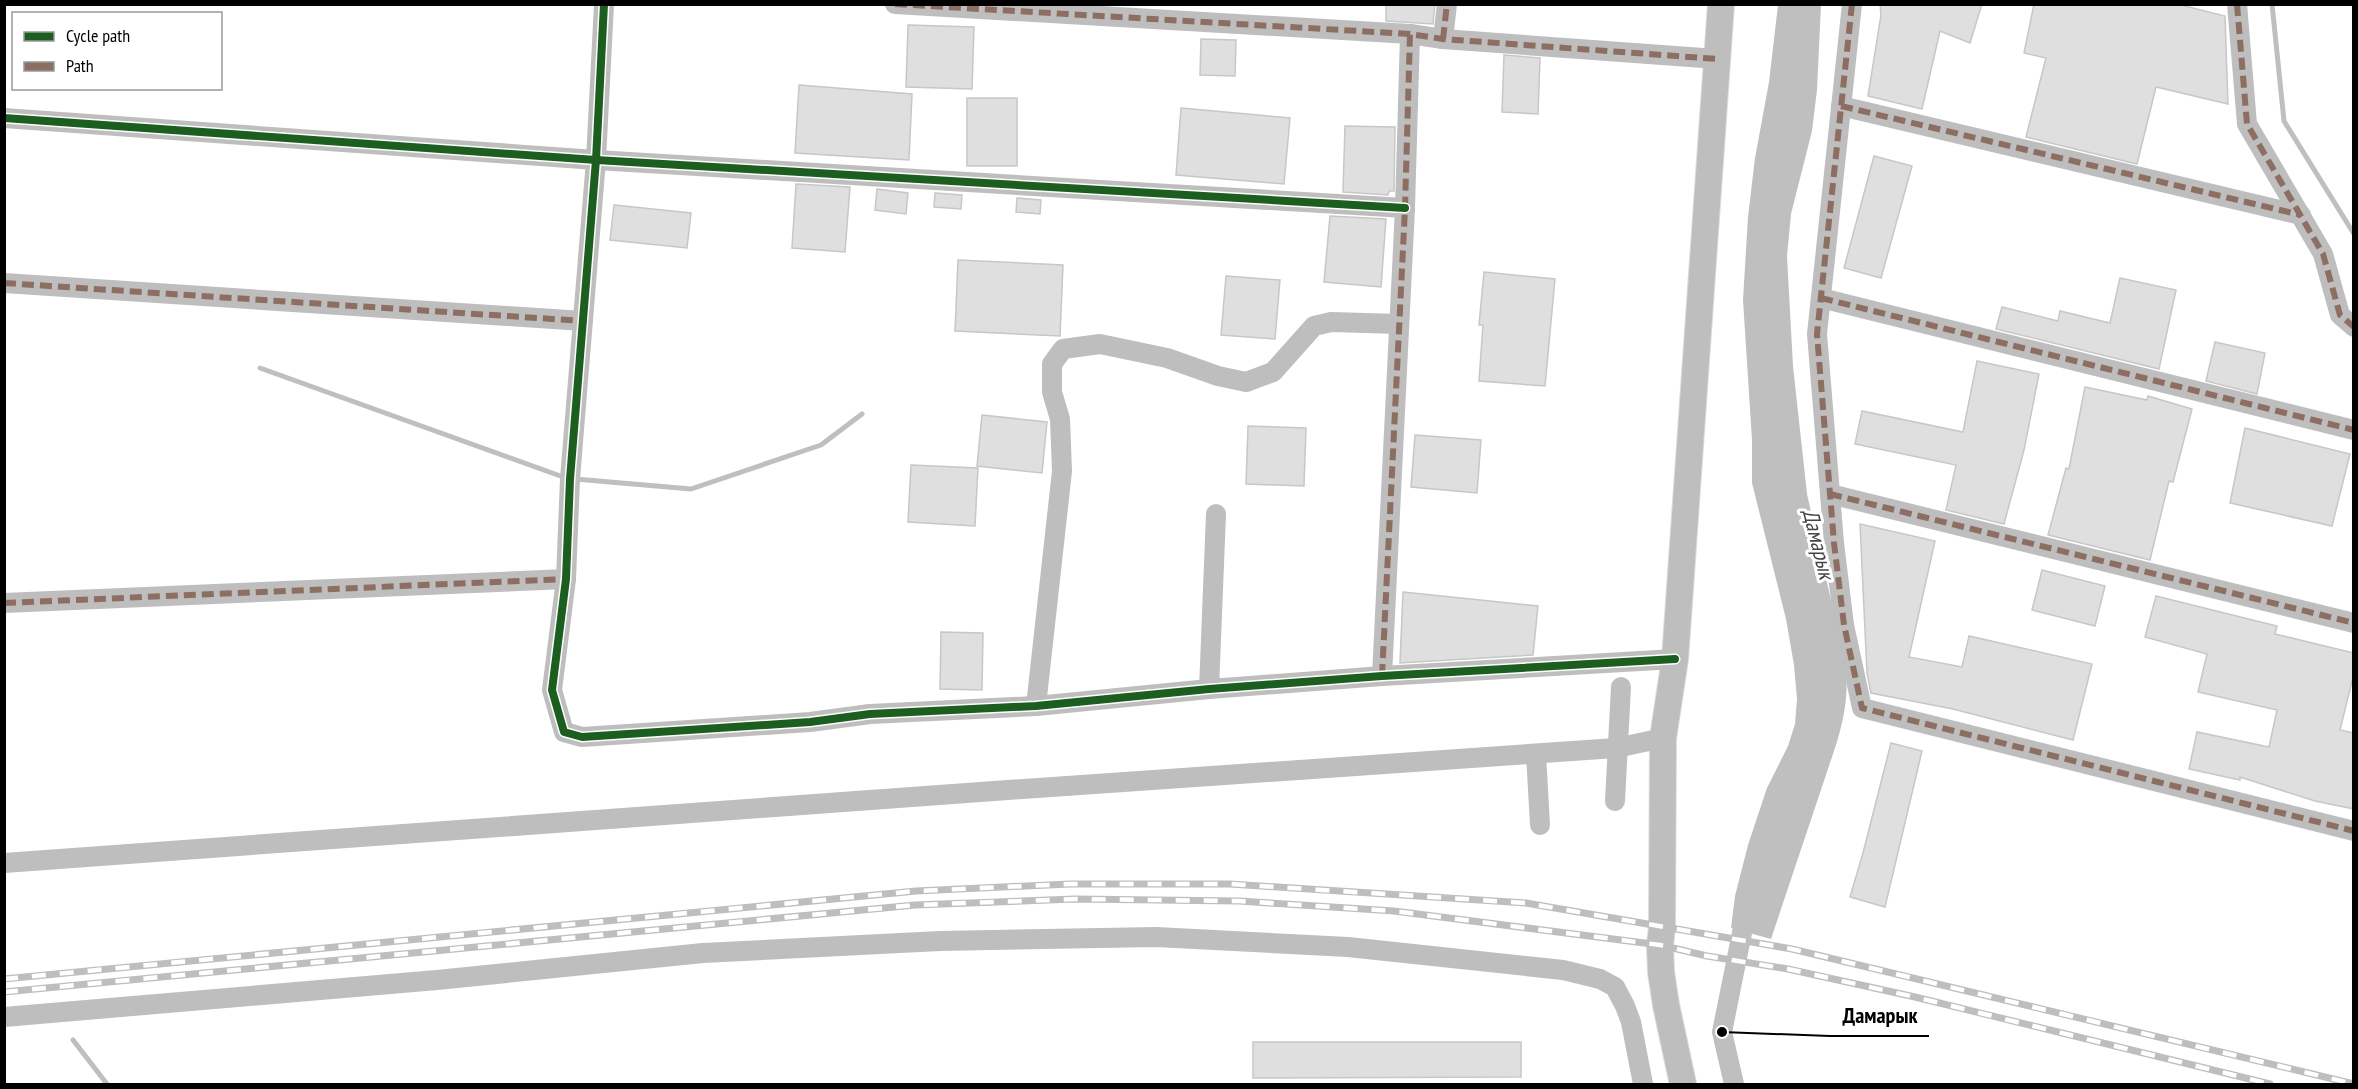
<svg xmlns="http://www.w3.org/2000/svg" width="2358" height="1089" font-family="'PT Sans Narrow',sans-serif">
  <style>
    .water { fill: #bfbfbf }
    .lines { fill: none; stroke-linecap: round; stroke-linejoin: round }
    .stream { stroke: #bfbfbf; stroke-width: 5 }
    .canal { stroke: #bfbfbf; stroke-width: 20 }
    .building { fill: #dfdfdf; stroke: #c7c7c7; stroke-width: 1.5 }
    .major-casing { stroke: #dbdbdb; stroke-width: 28 }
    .minor { stroke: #bebebe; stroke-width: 20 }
    .major { stroke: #bebebe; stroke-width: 26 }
    .rail-casing { stroke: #bebebe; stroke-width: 7 }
    .rail { stroke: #fff; stroke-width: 4.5; stroke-dasharray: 14; stroke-linecap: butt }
    .quiet { stroke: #8d6e63; stroke-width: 6; stroke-dasharray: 12 6; stroke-linecap: butt }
    .cycleway-casing { stroke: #fff; stroke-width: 11 }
    .cycleway { stroke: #1b5e20; stroke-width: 8 }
    .labels { text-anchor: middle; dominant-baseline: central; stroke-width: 6; stroke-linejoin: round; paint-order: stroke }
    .water-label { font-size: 22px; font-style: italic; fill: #444; stroke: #fff }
    .leader { fill: none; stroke: #000; stroke-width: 2 }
    .callout-dot { fill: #000; stroke: #fff; stroke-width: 2 }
    .callout-label { font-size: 22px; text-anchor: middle; font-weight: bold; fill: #000; stroke: #fff; stroke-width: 6; stroke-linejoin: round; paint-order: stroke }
  </style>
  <rect width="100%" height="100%" fill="#fff"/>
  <!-- water -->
  <path class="water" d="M 1778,5 L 1821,5 L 1817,90 L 1812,131 L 1791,214 L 1787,256 L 1793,366 L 1807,494 L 1845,662 C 1849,693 1845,715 1836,745 L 1771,939 L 1731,928 L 1735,896 L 1748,845 L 1767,788 L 1788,746 L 1795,724 L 1797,699 L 1794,665 L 1786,619 L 1752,483 L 1752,440 L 1743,300 L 1748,217 L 1755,158 L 1769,82 Z"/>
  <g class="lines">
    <!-- stream -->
    <g class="stream">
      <path d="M 2272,4 L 2284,121 L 2354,234"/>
      <path d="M 260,368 L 566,478"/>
      <path d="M 575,479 L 691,489 L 821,445 L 862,414"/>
      <path d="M 73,1040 L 107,1084"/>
    </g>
    <!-- canal -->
    <path class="canal" d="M 1734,1084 L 1722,1032 L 1747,908"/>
  </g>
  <!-- building -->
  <g class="building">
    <path d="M 1386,4 L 1435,4 L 1433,24 L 1386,21 Z"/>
    <path d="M 1880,4 L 1982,4 L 1970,43 L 1940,31 L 1922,109 L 1868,96 L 1881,15 Z"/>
    <path d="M 2034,4 L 2177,4 L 2225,16 L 2228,104 L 2156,87 L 2137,164 L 2026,137 L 2046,58 L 2024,53 Z"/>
    <path d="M 908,25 L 974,27 L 972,89 L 906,87 Z"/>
    <path d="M 1201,39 L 1236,40 L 1235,76 L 1200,75 Z"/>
    <path d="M 1504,55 L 1540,58 L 1538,114 L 1502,112 Z"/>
    <path d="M 799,85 L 912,94 L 909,160 L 795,153 Z"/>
    <rect x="967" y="98" width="50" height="68"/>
    <path d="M 1181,108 L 1290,118 L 1284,184 L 1176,175 Z"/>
    <path d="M 1345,126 L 1395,127 L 1394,191 L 1389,191 L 1388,195 L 1343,192 Z"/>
    <path d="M 1874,156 L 1912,166 L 1881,278 L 1844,268 Z"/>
    <path d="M 796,184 L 850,187 L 845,252 L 792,248 Z"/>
    <path d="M 877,189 L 908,193 L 906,214 L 875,210 Z"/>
    <path d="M 935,193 L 962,195 L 961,209 L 934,207 Z"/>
    <path d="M 1017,198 L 1041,200 L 1040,214 L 1016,212 Z"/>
    <path d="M 614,205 L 691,213 L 687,248 L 610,240 Z"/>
    <path d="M 1330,216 L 1386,219 L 1381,287 L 1324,282 Z"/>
    <path d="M 958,260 L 1063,265 L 1060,336 L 955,331 Z"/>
    <path d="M 1484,272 L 1555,279 L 1545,386 L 1479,381 L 1483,325 L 1479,325 Z"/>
    <path d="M 1226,276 L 1280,280 L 1275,339 L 1221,335 Z"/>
    <path d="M 2120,278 L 2176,290 L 2159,369 L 1996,329 L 2002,307 L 2058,321 L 2060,311 L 2110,323 Z"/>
    <path d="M 2215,342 L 2265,353 L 2257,394 L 2206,381 Z"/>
    <path d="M 1977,361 L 2039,374 L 2024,450 L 2004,524 L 1946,510 L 1956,465 L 1855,444 L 1862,411 L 1963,432 Z"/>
    <path d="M 2085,387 L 2147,400 L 2148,396 L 2192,409 L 2173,482 L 2169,481 L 2150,560 L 2048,535 L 2066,468 L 2069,469 Z"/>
    <path d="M 982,415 L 1047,422 L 1042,473 L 977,466 Z"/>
    <path d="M 1248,426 L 1306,428 L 1304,486 L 1246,484 Z"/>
    <path d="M 2245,428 L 2350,454 L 2332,526 L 2230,503 Z"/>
    <path d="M 1415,435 L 1481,440 L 1477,493 L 1411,487 Z"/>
    <path d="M 911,465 L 978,468 L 975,526 L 908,522 Z"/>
    <path d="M 1860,524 L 1935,541 L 1909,657 L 1962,667 L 1969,636 L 2092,664 L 2073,740 L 1953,709 L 1871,693 L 1867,673 Z"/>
    <path d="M 2042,570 L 2105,586 L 2095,626 L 2032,610 Z"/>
    <path d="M 1403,592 L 1538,606 L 1533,655 L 1400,663 Z"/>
    <path d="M 2156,596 L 2277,626 L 2275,634 L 2354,653 L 2354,673 L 2340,730 L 2354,733 L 2354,809 L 2315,801 L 2240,777 L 2240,780 L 2189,769 L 2197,732 L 2269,747 L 2277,710 L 2198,692 L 2207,654 L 2145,637 Z"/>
    <path d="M 941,632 L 983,633 L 982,690 L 940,689 Z"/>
    <path d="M 1891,743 L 1922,751 L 1885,907 L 1850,897 L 1863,853 Z"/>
    <path d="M 1253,1042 L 1521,1042 L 1521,1077 L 1253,1078 Z"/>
  </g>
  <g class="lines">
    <!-- major casing -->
    <g class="major-casing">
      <path id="major" d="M 1683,1084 L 1666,1005 L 1661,972 L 1660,945 L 1662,927 L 1663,738 L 1675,659 L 1721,4"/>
    </g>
    <!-- minor -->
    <g class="minor">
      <path d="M 604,4 L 596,160 L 570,479 L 566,579 L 552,690 L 564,732 L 582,737 L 810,722 L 870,714 L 1036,706 L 1209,689 L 1382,676 L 1675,659"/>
      <path d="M 895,4 L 1410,34 L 1443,39 L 1717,59"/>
      <path d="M 1852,4 L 1817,334 L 1834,543 L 1844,625 L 1862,708 L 2354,831"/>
      <path d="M 2237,4 L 2247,124 L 2323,254 L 2340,315 L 2354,327"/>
      <path d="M 1443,39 L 1447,4"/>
      <path d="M 1841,106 L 2301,215"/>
      <path d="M 4,118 L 596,160 L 1405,208"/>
      <path d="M 4,283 L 583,321"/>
      <path d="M 1821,298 L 2354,430"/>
      <path d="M 1830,494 L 2354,623"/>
      <path d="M 4,603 L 566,579"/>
      <path d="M 1382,676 L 1405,208 L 1410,34"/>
      <path d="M 1209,689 L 1216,514"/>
      <path d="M 1036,706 L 1062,471 L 1060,419 L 1052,392 L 1052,364 L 1063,349 L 1100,344 L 1167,358 L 1218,376 L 1246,382 L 1273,372 L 1314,326 L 1331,322 L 1399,324"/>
      <path d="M 1536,754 L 1540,825"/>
      <path d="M 1615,801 L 1621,687"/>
      <path d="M 4,863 L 1008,790 L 1616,748 L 1663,738"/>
      <path d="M 4,1017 L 437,980 L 703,953 L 940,941 L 1156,937 L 1348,947 L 1563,970 L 1600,979 L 1615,987 L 1625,1006 L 1631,1022 L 1643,1084"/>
    </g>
    <!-- major -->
    <use href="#major" class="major"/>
    <!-- rail casing -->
    <g class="rail-casing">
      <g id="rail">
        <path d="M 4,979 L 916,891 L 1070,884 L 1230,884 L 1526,903 L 1792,949 L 2354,1084"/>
        <path d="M 4,992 L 915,905 L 1075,899 L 1239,901 L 1394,911 L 1660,945 L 1707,956 L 1788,969 L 1915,997 L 2270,1084"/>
      </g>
    </g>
    <!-- rail -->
    <use href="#rail" class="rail"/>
    <!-- quiet -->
    <g class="quiet">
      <path d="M 895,4 L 1410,34 L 1443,39 L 1717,59"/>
      <path d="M 1852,4 L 1817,334 L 1834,543 L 1844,625 L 1862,708 L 2354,831"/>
      <path d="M 2237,4 L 2247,124 L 2323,254 L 2340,315 L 2354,327"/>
      <path d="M 1443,39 L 1447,4"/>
      <path d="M 1841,106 L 2301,215"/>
      <path d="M 4,283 L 583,321"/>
      <path d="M 1821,298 L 2354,430"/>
      <path d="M 1830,494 L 2354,623"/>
      <path d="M 4,603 L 566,579"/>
      <path d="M 1382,676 L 1405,208 L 1410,34"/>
    </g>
    <!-- cycleway casing -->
    <g class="cycleway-casing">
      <g id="cycleway">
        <path d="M 604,4 L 596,160 L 570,479 L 566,579 L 552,690 L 564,732 L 582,737 L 810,722 L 870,714 L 1036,706 L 1209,689 L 1382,676 L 1675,659"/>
        <path d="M 4,118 L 596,160 L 1405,208"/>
      </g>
    </g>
    <!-- cycleway -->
    <use href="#cycleway" class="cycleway"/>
  </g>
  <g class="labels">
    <!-- water labels -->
    <g class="water-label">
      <text transform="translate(1819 544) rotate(76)">Дамарык</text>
    </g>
  </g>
  <!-- callouts -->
  <path class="leader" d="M1722 1032L1830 1036H1929"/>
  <circle class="callout-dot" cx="1722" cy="1032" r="6"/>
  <g class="callout-label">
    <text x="1880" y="1023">Дамарык</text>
  </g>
  <!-- border -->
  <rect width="2358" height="1089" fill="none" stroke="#000000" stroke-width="12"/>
  <!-- legend -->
  <rect x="12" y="12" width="210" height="78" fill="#ffffff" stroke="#999999" stroke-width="1.5"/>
  <rect x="24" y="32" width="30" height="9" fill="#1b5e20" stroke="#999999" stroke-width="1.5"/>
  <text x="66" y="42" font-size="18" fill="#000000">Cycle path</text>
  <rect x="24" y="62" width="30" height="9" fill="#8d6e63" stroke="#999999" stroke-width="1.5"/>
  <text x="66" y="72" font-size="18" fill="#000000">Path</text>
</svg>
